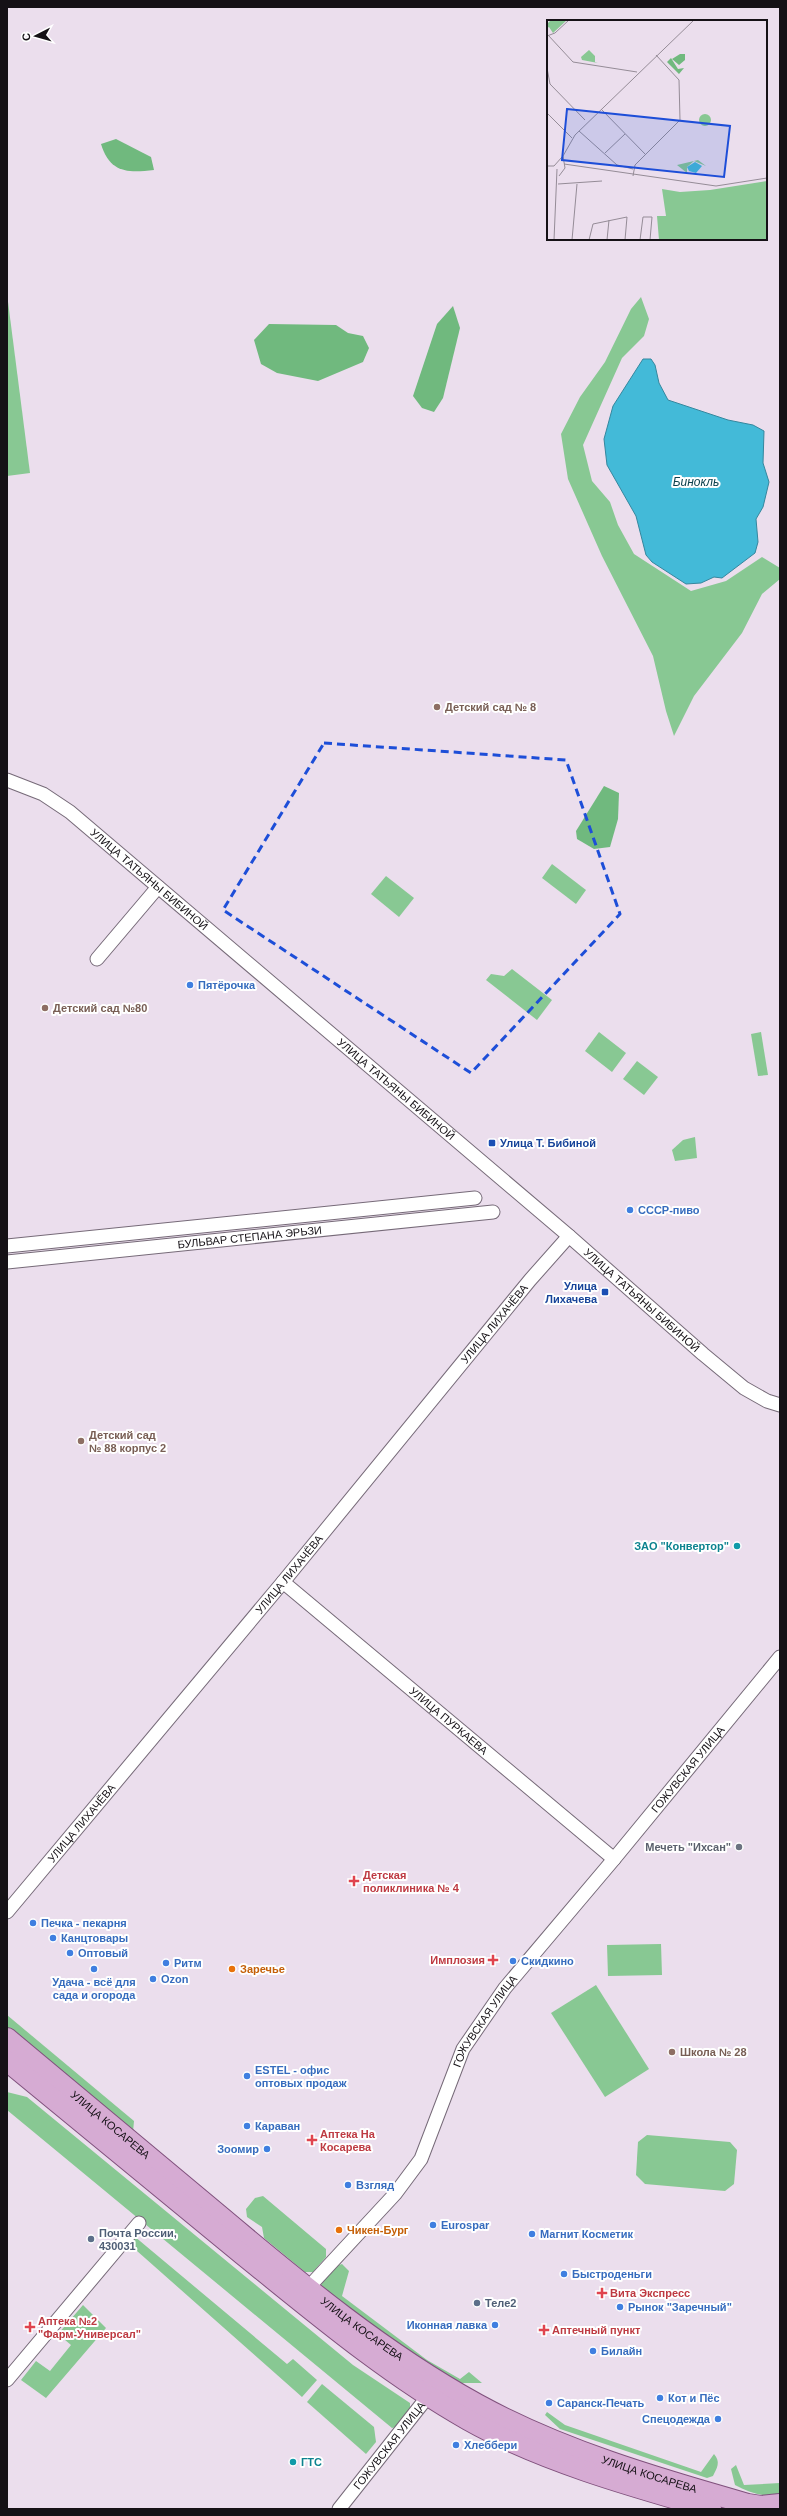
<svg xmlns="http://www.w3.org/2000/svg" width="787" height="2516" font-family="Arial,sans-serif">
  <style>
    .green { fill: #88c893 }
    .forest { fill: #70b97e }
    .water { fill: #43bad8; stroke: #35879e }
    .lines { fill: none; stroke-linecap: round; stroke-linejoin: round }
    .street-casing { stroke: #766a78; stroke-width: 15 }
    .primary-casing { stroke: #80517d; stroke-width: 22 }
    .street { stroke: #fff; stroke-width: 13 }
    .primary { stroke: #d6abd3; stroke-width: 20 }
    .marked { fill: none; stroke: #1d4ed8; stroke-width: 3; stroke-dasharray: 8 5; stroke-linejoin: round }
    .education-dot { fill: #8d6e63; stroke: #fff; stroke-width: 1.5 }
    .shop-dot { fill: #3f7fe0; stroke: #fff; stroke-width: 1.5 }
    .transit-dot { fill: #1a4fb4; stroke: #fff; stroke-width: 1.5 }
    .culture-dot { fill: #0f9aa8; stroke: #fff; stroke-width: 1.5 }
    .worship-dot { fill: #6b7280; stroke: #fff; stroke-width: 1.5 }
    .health-dot { fill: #e0444e; stroke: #fff; stroke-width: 1.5 }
    .food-dot { fill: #e8710a; stroke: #fff; stroke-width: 1.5 }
    .service-dot { fill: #5c6f8a; stroke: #fff; stroke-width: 1.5 }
    .labels { text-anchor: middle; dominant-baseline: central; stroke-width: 4; stroke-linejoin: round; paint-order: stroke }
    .education-label { font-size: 11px; font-weight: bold; fill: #785e54; stroke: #fff; text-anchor: start }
    .street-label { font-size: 11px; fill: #151116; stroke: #fff }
    .shop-label { font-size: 11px; font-weight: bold; fill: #366cbe; stroke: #fff; text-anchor: start }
    .transit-label { font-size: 11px; font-weight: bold; fill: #164399; stroke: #fff; text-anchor: start }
    .culture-label { font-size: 11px; font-weight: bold; fill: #0d838f; stroke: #fff; text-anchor: end }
    .worship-label { font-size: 11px; font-weight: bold; fill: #5b616d; stroke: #fff; text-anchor: end }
    .health-label { font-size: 11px; font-weight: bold; fill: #be3a42; stroke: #fff; text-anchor: start }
    .food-label { font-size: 11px; font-weight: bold; fill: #c56008; stroke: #fff; text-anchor: start }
    .service-label { font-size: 11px; font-weight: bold; fill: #4e5e75; stroke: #fff; text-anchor: start }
    .water-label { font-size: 12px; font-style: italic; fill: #0c414e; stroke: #fff }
    .inset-road { fill: none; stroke: #958c97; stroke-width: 1 }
    .view { fill: #1d4ed8; fill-opacity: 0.15; stroke: #1d4ed8; stroke-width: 2 }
    .inset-edge { fill: none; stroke: #151116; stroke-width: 2 }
  </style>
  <rect width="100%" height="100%" fill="#ebdeed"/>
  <!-- green -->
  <g class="green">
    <path d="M 7,294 L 30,473 L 7,476 Z"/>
    <path d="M 641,297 L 649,319 L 644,336 L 622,358 L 583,445 L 592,481 L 610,502 L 618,525 L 634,554 L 691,591 L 726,581 L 762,557 L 780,568 L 780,579 L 762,594 L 742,633 L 694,696 L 674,736 L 666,711 L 653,656 L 602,556 L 568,479 L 561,434 L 580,397 L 605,362 L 631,309 Z"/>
    <path d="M 552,864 L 586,890 L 576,904 L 542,878 Z"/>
    <path d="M 386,876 L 414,898 L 399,917 L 371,894 Z"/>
    <path d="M 512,969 L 552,1000 L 537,1020 L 486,980 L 491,974 L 504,976 Z"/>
    <path d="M 599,1032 L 626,1053 L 612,1072 L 585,1051 Z"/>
    <path d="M 761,1032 L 768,1075 L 758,1076 L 751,1034 Z"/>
    <path d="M 637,1061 L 658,1077 L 644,1095 L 623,1079 Z"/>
    <path d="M 695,1137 L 697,1158 L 675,1161 L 672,1150 L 683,1140 Z"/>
    <path d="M 661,1944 L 662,1975 L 608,1976 L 607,1945 Z"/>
    <path d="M 596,1985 L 649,2069 L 605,2097 L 551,2013 Z"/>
    <path d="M 7,2015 L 134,2121 L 133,2132 L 7,2027 Z"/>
    <path d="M 7,2092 L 27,2097 L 353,2365 L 410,2403 L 410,2413 L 400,2426 L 392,2428 L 7,2110 Z"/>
    <path d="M 647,2135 L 730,2142 L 737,2150 L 734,2184 L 725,2191 L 645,2184 L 636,2175 L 638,2142 Z"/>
    <path d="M 263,2196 L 326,2249 L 326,2257 L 313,2272 L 305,2272 L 264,2238 L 262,2227 L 247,2217 L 246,2209 L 255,2198 Z"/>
    <path d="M 134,2236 L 287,2364 L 293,2359 L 317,2380 L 302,2397 L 128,2243 Z"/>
    <path d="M 342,2264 L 349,2271 L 342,2296 L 427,2360 L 460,2379 L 469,2372 L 482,2383 L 457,2383 L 420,2361 L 322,2288 L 321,2283 L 336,2266 Z"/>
    <path d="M 83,2305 L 106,2328 L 46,2398 L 21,2380 L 36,2361 L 50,2371 L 71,2345 L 58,2334 Z"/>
    <path d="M 322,2384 L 374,2427 L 376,2442 L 366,2454 L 307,2402 Z"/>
    <path d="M 547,2412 L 565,2425 L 701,2472 L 714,2454 C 721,2462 717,2468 713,2476 L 707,2478 L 560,2429 L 545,2415 Z"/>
    <path d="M 736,2465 L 744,2485 L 780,2483 L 780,2496 C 764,2497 749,2493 735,2485 L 731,2469 Z"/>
  </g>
  <!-- forest -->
  <g class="forest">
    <path d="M 116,139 L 151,157 L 154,170 C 127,173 110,173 101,144 Z"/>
    <path d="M 453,306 L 460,328 L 443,398 L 434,412 L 422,408 L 413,396 L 437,324 Z"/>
    <path d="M 269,324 L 336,325 L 348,333 L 363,336 L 369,348 L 363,362 L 318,381 L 277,373 L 261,364 L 254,340 Z"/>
    <path d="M 604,786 L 619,793 L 618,819 L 610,847 L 594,849 L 577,839 L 576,831 Z"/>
  </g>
  <!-- water -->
  <path class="water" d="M 643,359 L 651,359 L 655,365 L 659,383 L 668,400 L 728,420 L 753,425 L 764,431 L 763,463 L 769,482 L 763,507 L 756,519 L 758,542 L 755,553 L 722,578 L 714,577 L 701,583 L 686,584 L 652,562 L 646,555 L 636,516 L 607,465 L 604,439 L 613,406 Z"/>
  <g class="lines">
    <!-- street casing -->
    <g class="street-casing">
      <g id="street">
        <path id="s1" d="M 7,780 L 43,794 L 70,812 L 569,1236 L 703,1354 L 744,1388 L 767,1401 L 780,1405"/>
        <path d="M 97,959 L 158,887"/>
        <path d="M 7,1246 L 475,1198"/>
        <path id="s2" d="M 7,1262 L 493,1212"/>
        <path id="s3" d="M 283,1582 L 614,1859"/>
        <path id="s4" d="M 7,1912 L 283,1582 L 530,1280 L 569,1236"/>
        <path id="s5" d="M 307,2289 L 395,2194 L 421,2159 L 463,2049 L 505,1988 L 614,1859 L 780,1657"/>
        <path d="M 7,2380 L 139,2223"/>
        <path id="s6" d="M 339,2509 L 429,2395"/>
      </g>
    </g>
    <!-- primary casing -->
    <g class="primary-casing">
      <g id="primary">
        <path id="s7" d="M 7,2038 C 77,2097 148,2156 219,2215 C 301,2284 383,2352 477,2404 C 561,2450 656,2478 748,2504 L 761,2506 L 780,2504"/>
        <path d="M 7,2061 C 86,2126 165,2190 243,2255 C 316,2314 387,2374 468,2420 C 541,2461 630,2486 711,2509"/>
      </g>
    </g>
    <!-- street -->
    <use href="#street" class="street"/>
    <!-- primary -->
    <use href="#primary" class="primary"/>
  </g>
  <!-- marked area -->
  <path class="marked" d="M 324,743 L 566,760 L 620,914 L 471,1073 L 223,910 Z"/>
  <!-- markers -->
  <g class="education-dot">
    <circle cx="437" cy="707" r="4"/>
    <circle cx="45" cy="1008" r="4"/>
    <circle cx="81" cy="1441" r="4"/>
    <circle cx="672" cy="2052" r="4"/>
  </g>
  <g class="shop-dot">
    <circle cx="190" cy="985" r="4"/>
    <circle cx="630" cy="1210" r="4"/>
    <circle cx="33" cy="1923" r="4"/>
    <circle cx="53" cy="1938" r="4"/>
    <circle cx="70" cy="1953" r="4"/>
    <circle cx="513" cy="1961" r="4"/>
    <circle cx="166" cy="1963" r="4"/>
    <circle cx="94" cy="1969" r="4"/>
    <circle cx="153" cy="1979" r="4"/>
    <circle cx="247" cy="2076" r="4"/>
    <circle cx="247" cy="2126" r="4"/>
    <circle cx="267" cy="2149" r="4"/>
    <circle cx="348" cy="2185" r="4"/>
    <circle cx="433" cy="2225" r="4"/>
    <circle cx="532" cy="2234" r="4"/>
    <circle cx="564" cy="2274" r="4"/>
    <circle cx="620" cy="2307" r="4"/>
    <circle cx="495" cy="2325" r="4"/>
    <circle cx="593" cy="2351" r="4"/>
    <circle cx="660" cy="2398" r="4"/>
    <circle cx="549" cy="2403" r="4"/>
    <circle cx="718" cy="2419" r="4"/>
    <circle cx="456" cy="2445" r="4"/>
  </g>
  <g class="transit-dot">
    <rect x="488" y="1139" width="8" height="8" rx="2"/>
    <rect x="601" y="1288" width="8" height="8" rx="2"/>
  </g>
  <g class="culture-dot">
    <circle cx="737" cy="1546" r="4"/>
    <circle cx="293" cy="2462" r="4"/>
  </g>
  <circle class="worship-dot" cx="739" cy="1847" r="4"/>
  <g class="health-dot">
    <path d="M352 1875h4v4h4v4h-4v4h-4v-4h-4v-4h4z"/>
    <path d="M491 1954h4v4h4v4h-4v4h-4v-4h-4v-4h4z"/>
    <path d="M310 2134h4v4h4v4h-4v4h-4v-4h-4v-4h4z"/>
    <path d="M600 2287h4v4h4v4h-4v4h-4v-4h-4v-4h4z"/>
    <path d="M28 2321h4v4h4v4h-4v4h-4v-4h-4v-4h4z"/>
    <path d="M542 2324h4v4h4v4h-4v4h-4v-4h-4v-4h4z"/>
  </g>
  <g class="food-dot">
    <circle cx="232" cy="1969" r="4"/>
    <circle cx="339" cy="2230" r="4"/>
  </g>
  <g class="service-dot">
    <circle cx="91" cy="2239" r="4"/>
    <circle cx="477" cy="2303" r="4"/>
  </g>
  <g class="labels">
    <!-- education labels -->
    <g class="education-label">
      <text x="445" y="707">Детский сад № 8</text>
      <text x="53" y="1008">Детский сад №80</text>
      <text x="89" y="1435">Детский сад<tspan x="89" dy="13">№ 88 корпус 2</tspan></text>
      <text x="680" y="2052">Школа № 28</text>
    </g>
    <!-- street labels -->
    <g class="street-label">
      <text stroke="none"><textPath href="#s1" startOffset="175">УЛИЦА ТАТЬЯНЫ БИБИНОЙ</textPath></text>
      <text stroke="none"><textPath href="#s1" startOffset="499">УЛИЦА ТАТЬЯНЫ БИБИНОЙ</textPath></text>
      <text stroke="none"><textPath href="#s2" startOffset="244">БУЛЬВАР СТЕПАНА ЭРЬЗИ</textPath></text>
      <text stroke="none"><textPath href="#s1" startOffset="823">УЛИЦА ТАТЬЯНЫ БИБИНОЙ</textPath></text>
      <text stroke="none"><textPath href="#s4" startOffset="764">УЛИЦА ЛИХАЧЁВА</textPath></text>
      <text stroke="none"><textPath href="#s4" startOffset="440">УЛИЦА ЛИХАЧЁВА</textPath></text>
      <text stroke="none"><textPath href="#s3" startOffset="216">УЛИЦА ПУРКАЕВА</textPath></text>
      <text stroke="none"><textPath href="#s5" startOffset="650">ГОЖУВСКАЯ УЛИЦА</textPath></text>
      <text stroke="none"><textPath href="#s4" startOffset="116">УЛИЦА ЛИХАЧЁВА</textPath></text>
      <text stroke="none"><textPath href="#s5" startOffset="326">ГОЖУВСКАЯ УЛИЦА</textPath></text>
      <text stroke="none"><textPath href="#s7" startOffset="135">УЛИЦА КОСАРЕВА</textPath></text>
      <text stroke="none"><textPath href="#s7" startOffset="459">УЛИЦА КОСАРЕВА</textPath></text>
      <text stroke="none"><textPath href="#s6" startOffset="81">ГОЖУВСКАЯ УЛИЦА</textPath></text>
      <text stroke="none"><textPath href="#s7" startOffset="783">УЛИЦА КОСАРЕВА</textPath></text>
    </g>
    <!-- shop labels -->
    <g class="shop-label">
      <text x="198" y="985">Пятёрочка</text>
      <text x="638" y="1210">СССР-пиво</text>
      <text x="41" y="1923">Печка - пекарня</text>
      <text x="61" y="1938">Канцтовары</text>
      <text x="78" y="1953">Оптовый</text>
      <text x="521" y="1961">Скидкино</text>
      <text x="174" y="1963">Ритм</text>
      <text x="161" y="1979">Ozon</text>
      <text x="94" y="1982" text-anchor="middle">Удача - всё для<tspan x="94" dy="13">сада и огорода</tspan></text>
      <text x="255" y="2070">ESTEL - офис<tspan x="255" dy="13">оптовых продаж</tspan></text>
      <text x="255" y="2126">Караван</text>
      <text x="259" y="2149" text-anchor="end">Зоомир</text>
      <text x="356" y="2185">Взгляд</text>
      <text x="441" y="2225">Eurospar</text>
      <text x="540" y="2234">Магнит Косметик</text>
      <text x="572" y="2274">Быстроденьги</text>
      <text x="628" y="2307">Рынок "Заречный"</text>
      <text x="487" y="2325" text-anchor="end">Иконная лавка</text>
      <text x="601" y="2351">Билайн</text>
      <text x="668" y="2398">Кот и Пёс</text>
      <text x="557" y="2403">Саранск-Печать</text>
      <text x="710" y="2419" text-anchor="end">Спецодежда</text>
      <text x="464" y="2445">Хлеббери</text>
    </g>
    <!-- transit labels -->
    <g class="transit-label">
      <text x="500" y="1143">Улица Т. Бибиной</text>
      <text x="597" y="1286" text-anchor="end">Улица<tspan x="597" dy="13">Лихачева</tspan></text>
    </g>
    <!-- culture labels -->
    <g class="culture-label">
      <text x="729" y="1546">ЗАО "Конвертор"</text>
      <text x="301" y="2462" text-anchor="start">ГТС</text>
    </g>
    <!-- worship labels -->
    <g class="worship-label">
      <text x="731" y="1847">Мечеть "Ихсан"</text>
    </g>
    <!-- health labels -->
    <g class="health-label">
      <text x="363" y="1875">Детская<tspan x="363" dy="13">поликлиника № 4</tspan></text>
      <text x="485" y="1960" text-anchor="end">Имплозия</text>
      <text x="320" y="2134">Аптека На<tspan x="320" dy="13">Косарева</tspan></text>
      <text x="610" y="2293">Вита Экспресс</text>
      <text x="38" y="2321">Аптека №2<tspan x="38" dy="13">"Фарм-Универсал"</tspan></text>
      <text x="552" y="2330">Аптечный пункт</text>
    </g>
    <!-- food labels -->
    <g class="food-label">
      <text x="240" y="1969">Заречье</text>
      <text x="347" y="2230">Чикен-Бург</text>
    </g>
    <!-- service labels -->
    <g class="service-label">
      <text x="99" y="2233">Почта России,<tspan x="99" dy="13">430031</tspan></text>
      <text x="485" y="2303">Теле2</text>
    </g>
    <!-- water labels -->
    <g class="water-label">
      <text x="696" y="482">Бинокль</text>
    </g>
  </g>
  <!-- overview -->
  <g transform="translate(547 20)">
    <rect width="220" height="220" fill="#ebdeed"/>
    <path d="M 4,0 L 20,0 L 6,13 L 2,7 L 0,8 L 0,4 ZM 42,30 L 48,36 L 48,42 L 51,43 L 35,40 L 34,37 ZM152 100a6 6 0 1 1 12 0a6 6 0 1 1-12 0ZM 151,140 L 159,146 L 147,141 L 140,147 L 140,153 L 130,145 ZM 220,161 L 220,220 L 112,220 L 110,196 L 119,196 L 115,169 L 133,172 L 163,170 Z" fill="#88c893"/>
    <path d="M 133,34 L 138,34 L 138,40 L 132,45 L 125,39 ZM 124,38 L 131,49 L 137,48 L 132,54 L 120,42 Z" fill="#70b97e"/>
    <path d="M 148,142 L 155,146 L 149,153 L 142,151 L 140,147 Z" fill="#43bad8"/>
    <path class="inset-road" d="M 1,15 L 26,42 L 90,52M 0,16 L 8,13 L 22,0M 0,48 L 3,64 L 38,100M 54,89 L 99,135M 0,93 L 25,118M 32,111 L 70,145 L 86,149M 58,133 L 78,114M 17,144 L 169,166 L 220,158M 0,146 L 7,146 L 15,137M 12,156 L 18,148 L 16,136 L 28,115 L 147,0M 86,156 L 88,145 L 133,100 L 132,60 L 109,35M 11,164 L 55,161M 7,220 L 10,149M 25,220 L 30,164M 42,220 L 46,204 L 80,197 L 78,220M 60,220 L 62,200M 93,220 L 96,197 L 105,197 L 103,220"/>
    <path class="view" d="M 20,89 L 183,106 L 177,157 L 15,140 Z"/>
    <rect width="220" height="220" class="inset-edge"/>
  </g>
  <!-- border -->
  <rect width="787" height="2516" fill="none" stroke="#151116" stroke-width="16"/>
  <!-- north arrow -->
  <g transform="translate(36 36) rotate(264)" stroke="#ffffff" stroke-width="3" paint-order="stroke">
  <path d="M0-3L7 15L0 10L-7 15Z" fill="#151116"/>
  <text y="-6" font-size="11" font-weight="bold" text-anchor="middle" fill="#151116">С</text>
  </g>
</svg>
